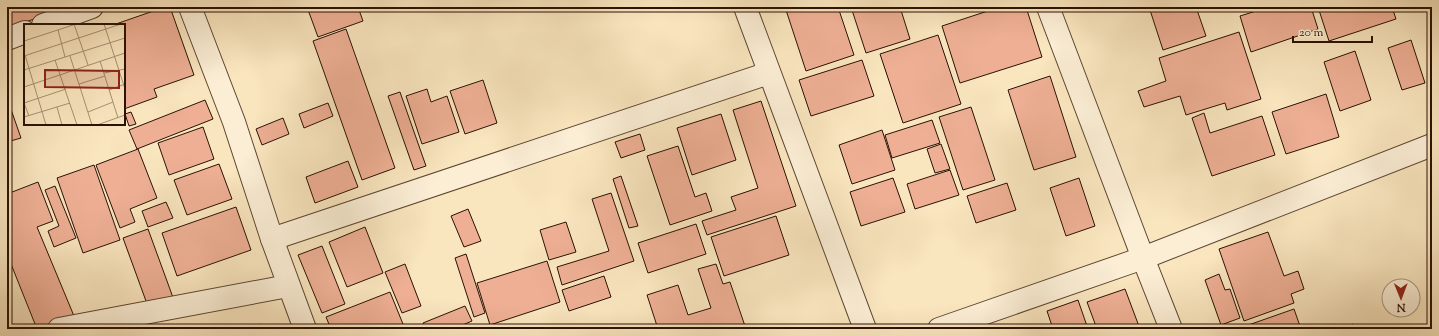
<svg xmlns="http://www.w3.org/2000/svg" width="1439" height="336" font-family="'Sorts Mill Goudy',serif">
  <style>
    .building { fill: #eeaf94; stroke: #2a1204 }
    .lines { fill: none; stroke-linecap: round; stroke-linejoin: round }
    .street-casing { stroke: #5e4732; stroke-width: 24 }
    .street { stroke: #fbeed5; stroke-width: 22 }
    .inset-road { fill: none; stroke: #a69174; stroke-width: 1 }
    .view { fill: #8f2418; fill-opacity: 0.15; stroke: #8f2418; stroke-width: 2 }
    .inset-edge { fill: none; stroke: #2a1204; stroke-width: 2 }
  </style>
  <rect width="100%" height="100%" fill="#f9e5be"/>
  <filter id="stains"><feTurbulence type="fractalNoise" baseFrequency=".005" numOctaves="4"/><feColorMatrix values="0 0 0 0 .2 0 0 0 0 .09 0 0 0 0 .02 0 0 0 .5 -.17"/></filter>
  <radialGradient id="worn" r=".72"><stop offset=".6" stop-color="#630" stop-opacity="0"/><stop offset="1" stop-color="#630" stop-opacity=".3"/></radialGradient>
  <!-- building -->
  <g class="building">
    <path d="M 7,7 L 59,7 L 60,10 L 11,27 Z"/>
    <path d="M 165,7 L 170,7 L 194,75 L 154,89 L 157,97 L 124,109 L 124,25 L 113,25 Z"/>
    <path d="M 307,7 L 358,7 L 363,21 L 318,37 Z"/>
    <path d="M 785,7 L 838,7 L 854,55 L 806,71 Z"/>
    <path d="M 851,7 L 900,7 L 910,39 L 866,53 Z"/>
    <path d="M 1000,7 L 1026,7 L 1042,57 L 960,83 L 942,26 Z"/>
    <path d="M 1149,7 L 1196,7 L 1206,36 L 1163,50 Z"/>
    <path d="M 1269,7 L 1311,7 L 1318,29 L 1251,52 L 1240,16 Z"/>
    <path d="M 1318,7 L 1392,7 L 1396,19 L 1329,41 Z"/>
    <path d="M 346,29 L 395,168 L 362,180 L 313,41 Z"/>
    <path d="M 1239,32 L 1261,99 L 1227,110 L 1225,103 L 1186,115 L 1180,96 L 1144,107 L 1138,91 L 1166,81 L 1159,58 Z"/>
    <path d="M 938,35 L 961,104 L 903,123 L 880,54 Z"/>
    <path d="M 1411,40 L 1425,83 L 1402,90 L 1388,48 Z"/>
    <path d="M 1355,51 L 1371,100 L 1340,111 L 1324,62 Z"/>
    <path d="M 862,60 L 874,96 L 811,116 L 799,80 Z"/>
    <path d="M 1050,76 L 1076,157 L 1034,170 L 1008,90 Z"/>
    <path d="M 483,80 L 497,123 L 465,134 L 450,91 Z"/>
    <path d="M 427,89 L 431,102 L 447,96 L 459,132 L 422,144 L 406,96 Z"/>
    <path d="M 400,92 L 426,166 L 414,170 L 388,96 Z"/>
    <path d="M 1326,94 L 1339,137 L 1286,154 L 1272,112 Z"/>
    <path d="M 7,98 L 21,138 L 7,142 Z"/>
    <path d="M 205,100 L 213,119 L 137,149 L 129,130 Z"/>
    <path d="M 761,101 L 796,206 L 707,235 L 702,221 L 736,210 L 731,197 L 758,188 L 733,110 Z"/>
    <path d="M 328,103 L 333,116 L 304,128 L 299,114 Z"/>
    <path d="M 971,107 L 995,180 L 963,190 L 939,117 Z"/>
    <path d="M 131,112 L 136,124 L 129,126 L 125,114 Z"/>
    <path d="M 1204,113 L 1210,133 L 1262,116 L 1275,155 L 1212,176 L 1192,118 Z"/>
    <path d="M 721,114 L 736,160 L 692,175 L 677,128 Z"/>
    <path d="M 283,118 L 289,134 L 262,145 L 256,129 Z"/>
    <path d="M 932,120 L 940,143 L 892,158 L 885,135 Z"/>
    <path d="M 203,127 L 214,159 L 169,175 L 158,143 Z"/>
    <path d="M 882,130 L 895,170 L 852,184 L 839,145 Z"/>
    <path d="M 640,134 L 645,150 L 621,158 L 615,142 Z"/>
    <path d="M 941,144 L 950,169 L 935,173 L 927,149 Z"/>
    <path d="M 678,146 L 695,197 L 706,193 L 712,211 L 670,225 L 647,156 Z"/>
    <path d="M 138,149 L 157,198 L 130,209 L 135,222 L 120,228 L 96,165 Z"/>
    <path d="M 348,161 L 358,187 L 315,203 L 306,177 Z"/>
    <path d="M 219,164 L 232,199 L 187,215 L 174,180 Z"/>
    <path d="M 94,165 L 120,240 L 83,253 L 57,178 Z"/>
    <path d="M 950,170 L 959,195 L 915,209 L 907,184 Z"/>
    <path d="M 621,176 L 638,226 L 629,228 L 613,179 Z"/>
    <path d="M 893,178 L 905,212 L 861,226 L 850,192 Z"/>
    <path d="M 1079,178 L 1095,226 L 1066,236 L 1050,188 Z"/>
    <path d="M 38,182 L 53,221 L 37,227 L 74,316 L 41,329 L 37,329 L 7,254 L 7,194 Z"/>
    <path d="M 1007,183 L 1016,210 L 976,223 L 967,196 Z"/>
    <path d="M 55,186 L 76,238 L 54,247 L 48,231 L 59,226 L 45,190 Z"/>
    <path d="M 611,193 L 634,261 L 562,285 L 557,267 L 609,251 L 592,199 Z"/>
    <path d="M 166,202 L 173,218 L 148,227 L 142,211 Z"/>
    <path d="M 236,207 L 251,250 L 177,276 L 162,233 Z"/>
    <path d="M 468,209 L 481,241 L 464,247 L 451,216 Z"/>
    <path d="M 776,216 L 789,255 L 724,276 L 711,237 Z"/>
    <path d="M 566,222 L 576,252 L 549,260 L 540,230 Z"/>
    <path d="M 696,224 L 706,254 L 648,273 L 638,243 Z"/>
    <path d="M 365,227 L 383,273 L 347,287 L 329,242 Z"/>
    <path d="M 148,229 L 175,303 L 150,312 L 123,238 Z"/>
    <path d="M 1268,232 L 1284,276 L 1298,271 L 1304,289 L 1291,294 L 1294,303 L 1244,321 L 1219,249 Z"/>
    <path d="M 322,246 L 345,304 L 322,313 L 298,255 Z"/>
    <path d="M 466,254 L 485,313 L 474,317 L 455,258 Z"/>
    <path d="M 547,261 L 560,302 L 490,325 L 477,283 Z"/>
    <path d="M 405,264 L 421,306 L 402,313 L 385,272 Z"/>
    <path d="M 716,264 L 723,284 L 730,282 L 746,329 L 658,329 L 647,295 L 678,285 L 688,315 L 711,308 L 698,269 Z"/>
    <path d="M 1219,274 L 1225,290 L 1230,289 L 1240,318 L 1221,325 L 1205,280 Z"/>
    <path d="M 604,276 L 611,297 L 569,311 L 562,290 Z"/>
    <path d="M 1125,289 L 1140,329 L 1097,329 L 1087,302 Z"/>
    <path d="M 390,292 L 405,329 L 331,329 L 326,317 Z"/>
    <path d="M 1078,300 L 1088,329 L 1053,329 L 1047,311 Z"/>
    <path d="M 465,306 L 472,321 L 453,329 L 425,329 L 423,323 Z"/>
    <path d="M 1294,309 L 1301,329 L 1237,329 Z"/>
    <path d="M 261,324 L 263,329 L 249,329 Z"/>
    <path d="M 1353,324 L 1354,329 L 1338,329 Z"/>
  </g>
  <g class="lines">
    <!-- street casing -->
    <g class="street-casing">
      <g id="street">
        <path d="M 190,7 L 234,122 L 272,239 L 305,329"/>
        <path d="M 745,7 L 865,329"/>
        <path d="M 1048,7 L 1143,258 L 1171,329"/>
        <path d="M 43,25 L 92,7"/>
        <path d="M 7,39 L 25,32"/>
        <path d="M 272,239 L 769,73"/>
        <path d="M 59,329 L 288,286"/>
        <path d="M 939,329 L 1143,258 L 1432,145"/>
      </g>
    </g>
    <!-- street -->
    <use href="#street" class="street"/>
  </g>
  <!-- overview -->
  <g transform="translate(24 24)">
    <rect width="101" height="101" fill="#f9e5be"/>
    <path class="inset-road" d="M 50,0 L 64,41M 80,0 L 101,65M 34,6 L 41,33M 0,17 L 52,0M 1,31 L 22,101M 0,32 L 97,0M 46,32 L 68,101M 31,36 L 53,101M 76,37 L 94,94M 0,46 L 101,14M 80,49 L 101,45M 55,60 L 81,52M 0,63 L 101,29M 85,66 L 101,60M 0,79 L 42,65M 0,79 L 5,92M 33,83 L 38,101M 64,88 L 89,78M 0,93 L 46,79M 73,101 L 101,91"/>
    <path class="view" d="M 21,46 L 95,47 L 95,64 L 21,63 Z"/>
    <rect width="101" height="101" class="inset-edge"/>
  </g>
  <!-- margin -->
  <rect width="1439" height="336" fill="none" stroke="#f9e5be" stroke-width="24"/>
  <rect x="8" y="8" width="1423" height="320" fill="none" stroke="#2a1204" stroke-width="2"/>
  <rect x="12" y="12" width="1415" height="312" fill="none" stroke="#2a1204"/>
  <!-- north arrow -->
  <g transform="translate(1401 298) rotate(179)"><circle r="19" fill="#fbeed5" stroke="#a79681"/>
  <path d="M0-3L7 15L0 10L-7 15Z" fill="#8f2418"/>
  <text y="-6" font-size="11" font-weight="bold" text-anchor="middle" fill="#2a1204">N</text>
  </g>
  <!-- scale -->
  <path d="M1293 36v6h79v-6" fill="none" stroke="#2a1204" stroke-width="2"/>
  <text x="1299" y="36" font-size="12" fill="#2a1204" stroke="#fbeed5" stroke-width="3" paint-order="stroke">20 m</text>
  <rect width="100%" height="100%" filter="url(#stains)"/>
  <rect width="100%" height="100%" fill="url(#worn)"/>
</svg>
